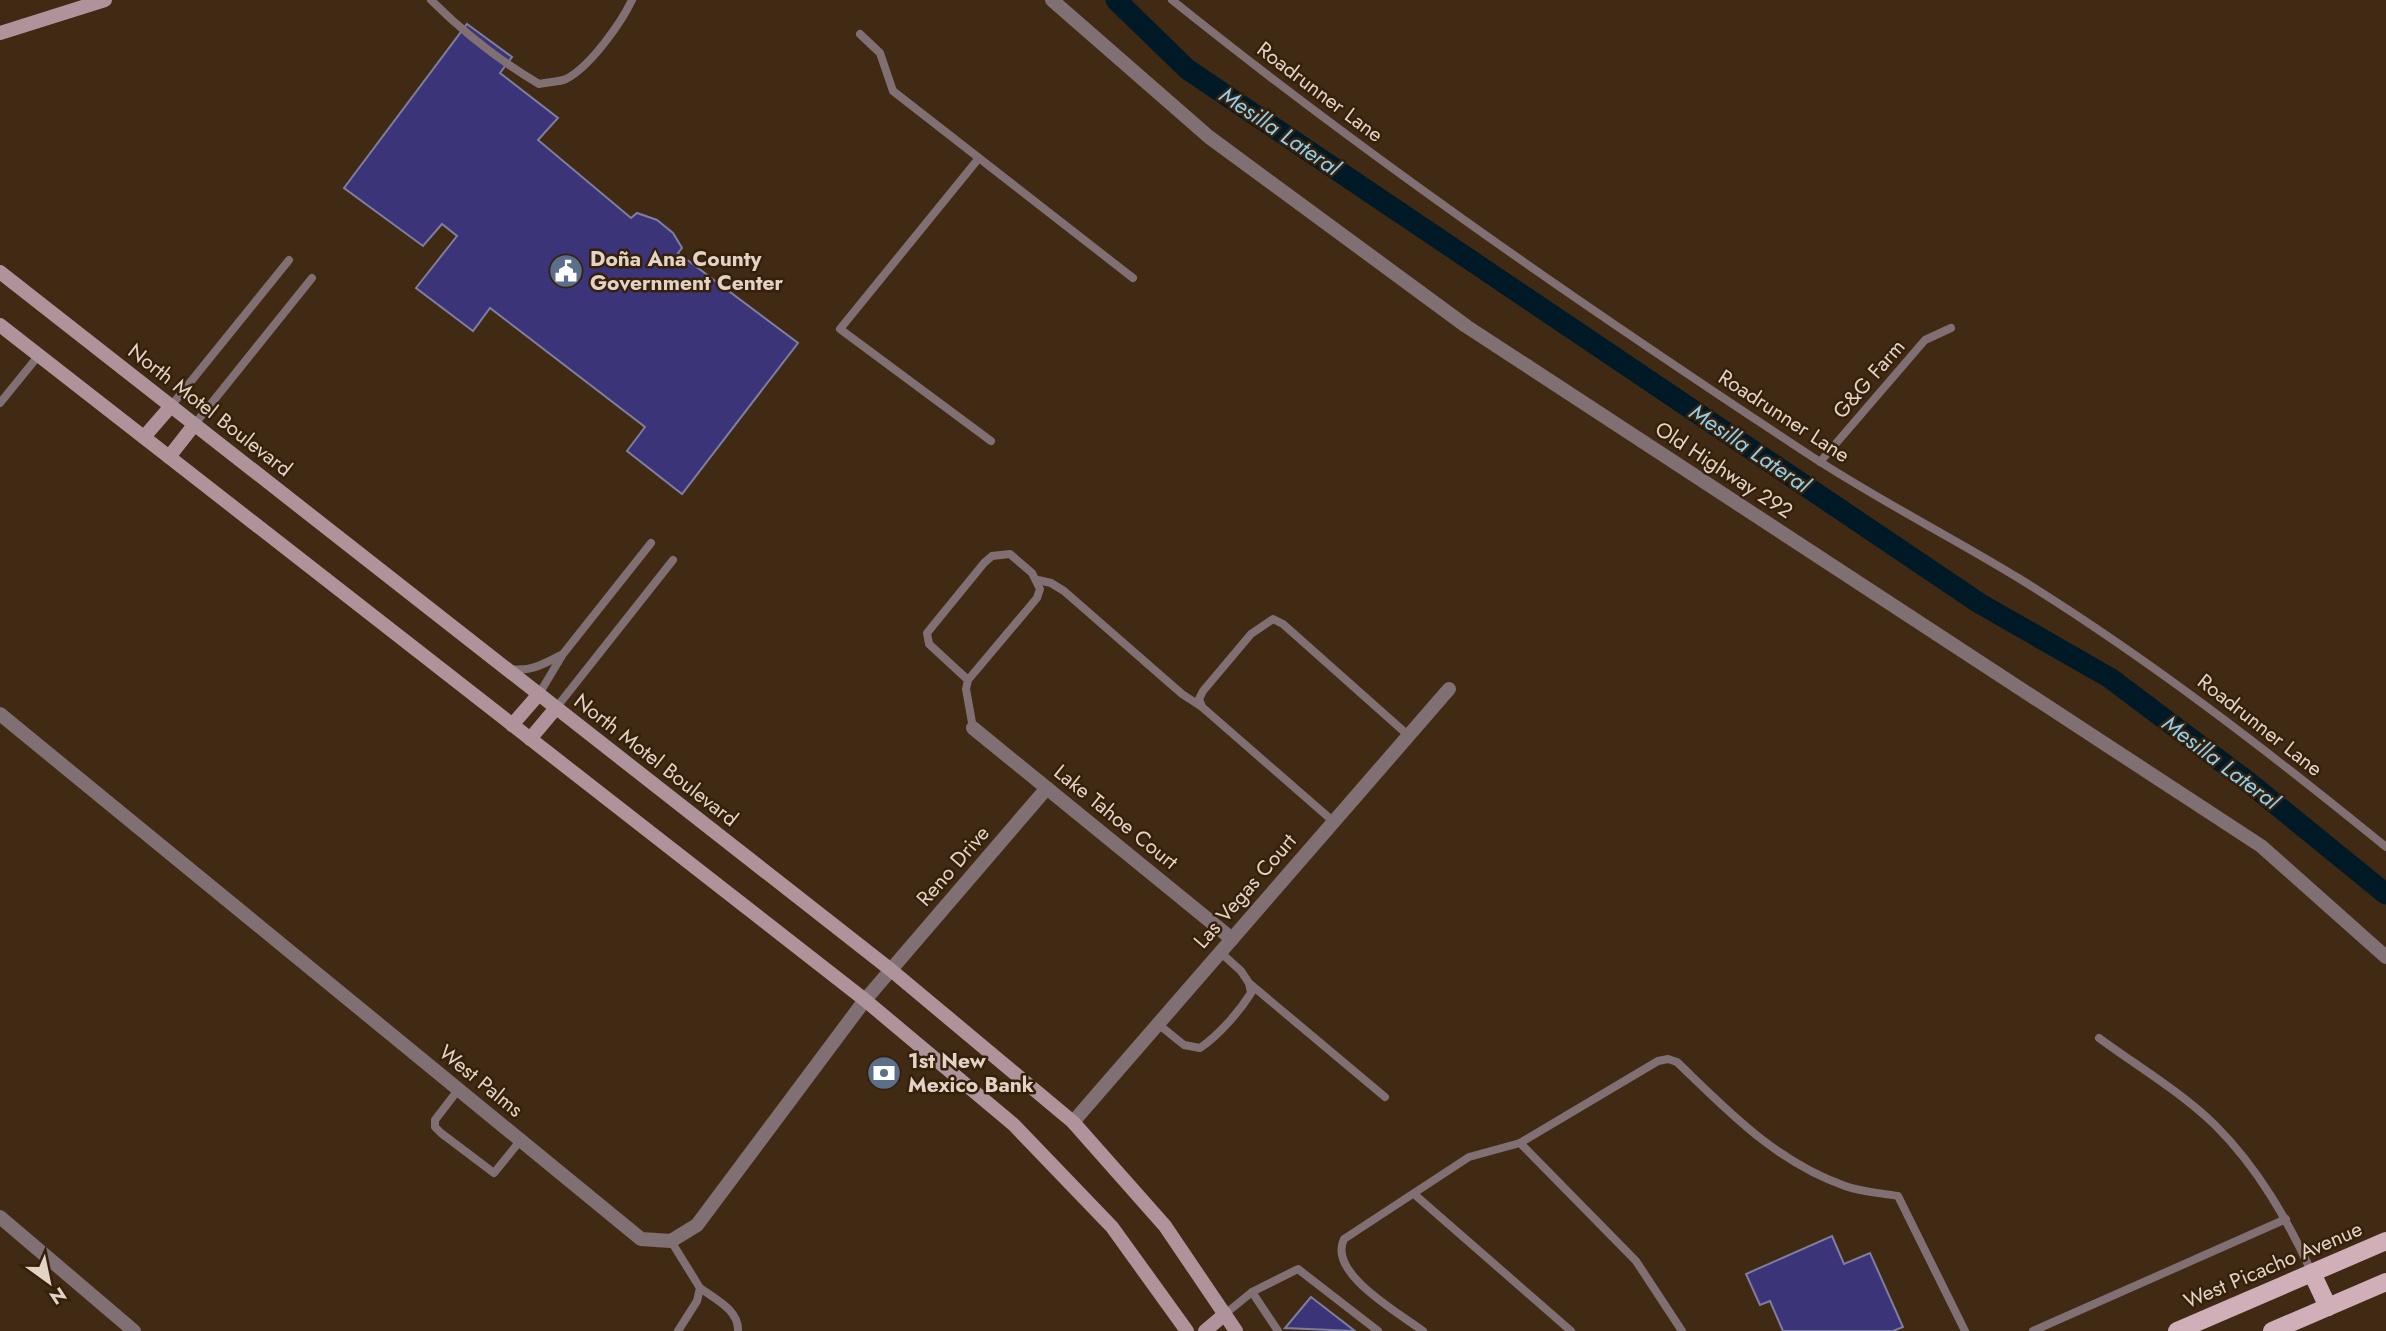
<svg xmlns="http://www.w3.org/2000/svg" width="2386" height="1331" font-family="Jost,sans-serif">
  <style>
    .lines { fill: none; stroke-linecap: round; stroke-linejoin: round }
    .canal { stroke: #001927; stroke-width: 21 }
    .building { fill: #3b3478; stroke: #7e7e9e; stroke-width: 2 }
    .lane { stroke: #807074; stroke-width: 8 }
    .street { stroke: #807074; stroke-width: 14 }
    .secondary { stroke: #ae949a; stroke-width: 14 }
    .primary { stroke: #d1afb8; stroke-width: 18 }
    .labels { text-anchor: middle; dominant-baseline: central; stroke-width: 5; stroke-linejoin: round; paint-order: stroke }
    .street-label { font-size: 21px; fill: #e2d3c6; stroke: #36200a }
    .poi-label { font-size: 21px; font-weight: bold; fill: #e2d3c6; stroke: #36200a; text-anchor: start }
    .water-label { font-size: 23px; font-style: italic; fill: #8bcff3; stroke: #36200a }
  </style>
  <rect width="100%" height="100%" fill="#412a14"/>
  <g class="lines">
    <!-- canal -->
    <path class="canal" d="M 1116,0 L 1187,69 L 1979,603 L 2110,678 L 2247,781 L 2386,894"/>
  </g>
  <!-- building -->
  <g class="building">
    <path d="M 467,24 L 512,57 L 500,73 L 558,118 L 538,140 L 631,218 L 637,213 L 657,220 L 673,233 L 682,248 L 678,253 L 798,343 L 682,494 L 627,451 L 645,427 L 490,308 L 473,331 L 416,288 L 457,236 L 442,224 L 423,246 L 344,188 Z"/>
    <path d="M 1832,1236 L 1844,1264 L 1870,1253 L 1903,1327 L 1893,1331 L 1783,1331 L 1770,1301 L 1760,1305 L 1746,1274 Z"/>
    <path d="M 1311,1297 L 1355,1331 L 1285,1328 Z"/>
  </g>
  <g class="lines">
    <!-- lane -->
    <g class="lane">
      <path d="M 431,0 C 463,32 500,61 539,84 C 547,82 559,82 566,79 C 590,67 621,23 632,0"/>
      <path d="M 1172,0 C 1375,163 1591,311 1808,454 C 1876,499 1950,536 2020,579 C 2149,659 2268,751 2386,847"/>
      <path d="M 860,34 L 880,53 L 893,91 L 1133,278"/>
      <path d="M 979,158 L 840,329 L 991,441"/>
      <path d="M 0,403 L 39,355"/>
      <path d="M 171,406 L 289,260"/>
      <path d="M 194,425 L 312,278"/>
      <path d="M 1820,462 L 1925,340 L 1951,328"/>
      <path d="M 1038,580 L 1051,583 L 1064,591 L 1182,694 L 1202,707"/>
      <path d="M 511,669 C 530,672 544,664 561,655"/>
      <path d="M 968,680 L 929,644 L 927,633 L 984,563 L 992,556 L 1010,554 L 1032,573 L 1040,589 L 1037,598 L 968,680 L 966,689 L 973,728"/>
      <path d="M 539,694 L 563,654 L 651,543"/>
      <path d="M 556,708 L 673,560"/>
      <path d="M 1334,822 L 1202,707 L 1199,699 L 1203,691 L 1251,634 L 1273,619 L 1283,624 L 1409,736"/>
      <path d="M 1249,983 L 1385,1097"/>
      <path d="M 1158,1024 L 1184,1045 L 1200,1048 C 1219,1035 1239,1012 1251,993 L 1249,983 L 1241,971 L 1220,952"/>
      <path d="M 2099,1038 C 2137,1066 2181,1092 2215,1125 C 2258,1168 2287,1219 2312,1273"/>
      <path d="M 458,1090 L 435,1120 L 435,1127 L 441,1133 L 494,1173 L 520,1141"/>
      <path d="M 1520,1143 L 1658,1061 L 1668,1059 L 1677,1062 C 1728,1111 1776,1162 1845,1186 C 1861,1192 1881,1193 1898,1196 L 1965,1331"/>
      <path d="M 1414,1194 L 1571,1331"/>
      <path d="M 671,1241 L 700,1288 L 697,1301 L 678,1331"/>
      <path d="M 700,1288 C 715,1299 739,1310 738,1331"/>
      <path d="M 1252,1292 L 1278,1331"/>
      <path d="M 1225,1314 L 1252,1292 L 1298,1269 L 1378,1331"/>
      <path d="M 1423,1331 C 1399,1313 1327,1273 1344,1239 L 1469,1157 L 1520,1143 L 1636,1261 L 1682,1331"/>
      <path d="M 2033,1331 L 2286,1219"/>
    </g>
    <!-- street -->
    <g class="street">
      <path d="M 1052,0 L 1209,137 L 1466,326 L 2261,846 L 2386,957"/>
      <path d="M 0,714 L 641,1239 L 671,1241 L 697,1225 L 865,1000 L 1047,788"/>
      <path d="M 973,728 L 1232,939"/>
      <path d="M 1073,1122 L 1449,689"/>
      <path d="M 0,1217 L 134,1331"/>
    </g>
    <!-- secondary -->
    <g class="secondary">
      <path d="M 0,33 L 105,0"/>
      <path d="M 0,272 L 891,970 L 1073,1122 L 1165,1226 L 1236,1331"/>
      <path d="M 0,325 L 865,1000 L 1014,1125 L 1112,1227 L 1187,1331"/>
      <path d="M 144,437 L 171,406"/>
      <path d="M 169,457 L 194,425"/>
      <path d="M 512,725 L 539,694"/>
      <path d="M 530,739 L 556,708"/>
      <path d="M 1205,1331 L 1225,1314"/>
    </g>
    <!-- primary -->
    <g class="primary">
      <path d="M 2312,1273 L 2328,1307"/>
      <path d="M 2177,1331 L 2386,1241"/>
      <path d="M 2272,1331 L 2386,1282"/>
    </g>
  </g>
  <!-- icons -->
  <defs>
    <g id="civic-disc" transform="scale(1.75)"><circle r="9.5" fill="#5c6f8a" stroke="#36200a"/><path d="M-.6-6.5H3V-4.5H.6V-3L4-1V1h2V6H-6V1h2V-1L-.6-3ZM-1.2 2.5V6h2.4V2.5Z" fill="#fff"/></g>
    <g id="bank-disc" transform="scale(1.75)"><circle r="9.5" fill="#5c6f8a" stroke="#36200a"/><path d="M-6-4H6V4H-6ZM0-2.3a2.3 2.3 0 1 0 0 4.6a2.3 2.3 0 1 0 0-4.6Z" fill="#fff"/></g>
  </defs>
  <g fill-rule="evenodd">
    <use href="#civic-disc" x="566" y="271"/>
    <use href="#bank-disc" x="884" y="1073"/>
  </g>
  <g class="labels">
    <!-- street labels -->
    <g class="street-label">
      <text transform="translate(1320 92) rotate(37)">Roadrunner Lane</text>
      <text transform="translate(1869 379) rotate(-49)">G&amp;G Farm</text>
      <text transform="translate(210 410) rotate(38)">North Motel Boulevard</text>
      <text transform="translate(1784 416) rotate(33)">Roadrunner Lane</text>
      <text transform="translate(1724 470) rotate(33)">Old Highway 292</text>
      <text transform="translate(2260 725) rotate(38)">Roadrunner Lane</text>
      <text transform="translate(656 760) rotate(38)">North Motel Boulevard</text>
      <text transform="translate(1116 817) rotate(39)">Lake Tahoe Court</text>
      <text transform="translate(953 866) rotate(-49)">Reno Drive</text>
      <text transform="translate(1245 891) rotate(-49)">Las Vegas Court</text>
      <text transform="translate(481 1081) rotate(39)">West Palms</text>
      <text transform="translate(2273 1265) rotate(-23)">West Picacho Avenue</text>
    </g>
    <!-- poi labels -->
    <g class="poi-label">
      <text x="590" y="259">Doña Ana County<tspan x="590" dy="24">Government Center</tspan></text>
      <text x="908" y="1061">1st New<tspan x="908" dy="24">Mexico Bank</tspan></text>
    </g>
    <!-- water labels -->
    <g class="water-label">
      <text transform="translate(1280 131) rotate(34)">Mesilla Lateral</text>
      <text transform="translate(1750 448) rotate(34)">Mesilla Lateral</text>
      <text transform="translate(2221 762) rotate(37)">Mesilla Lateral</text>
    </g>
  </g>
  <!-- north arrow -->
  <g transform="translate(49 1282) rotate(147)" stroke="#36200a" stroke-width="5" paint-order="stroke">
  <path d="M0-5L12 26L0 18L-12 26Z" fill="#e2d3c6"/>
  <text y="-10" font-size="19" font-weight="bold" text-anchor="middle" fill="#e2d3c6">N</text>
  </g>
</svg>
